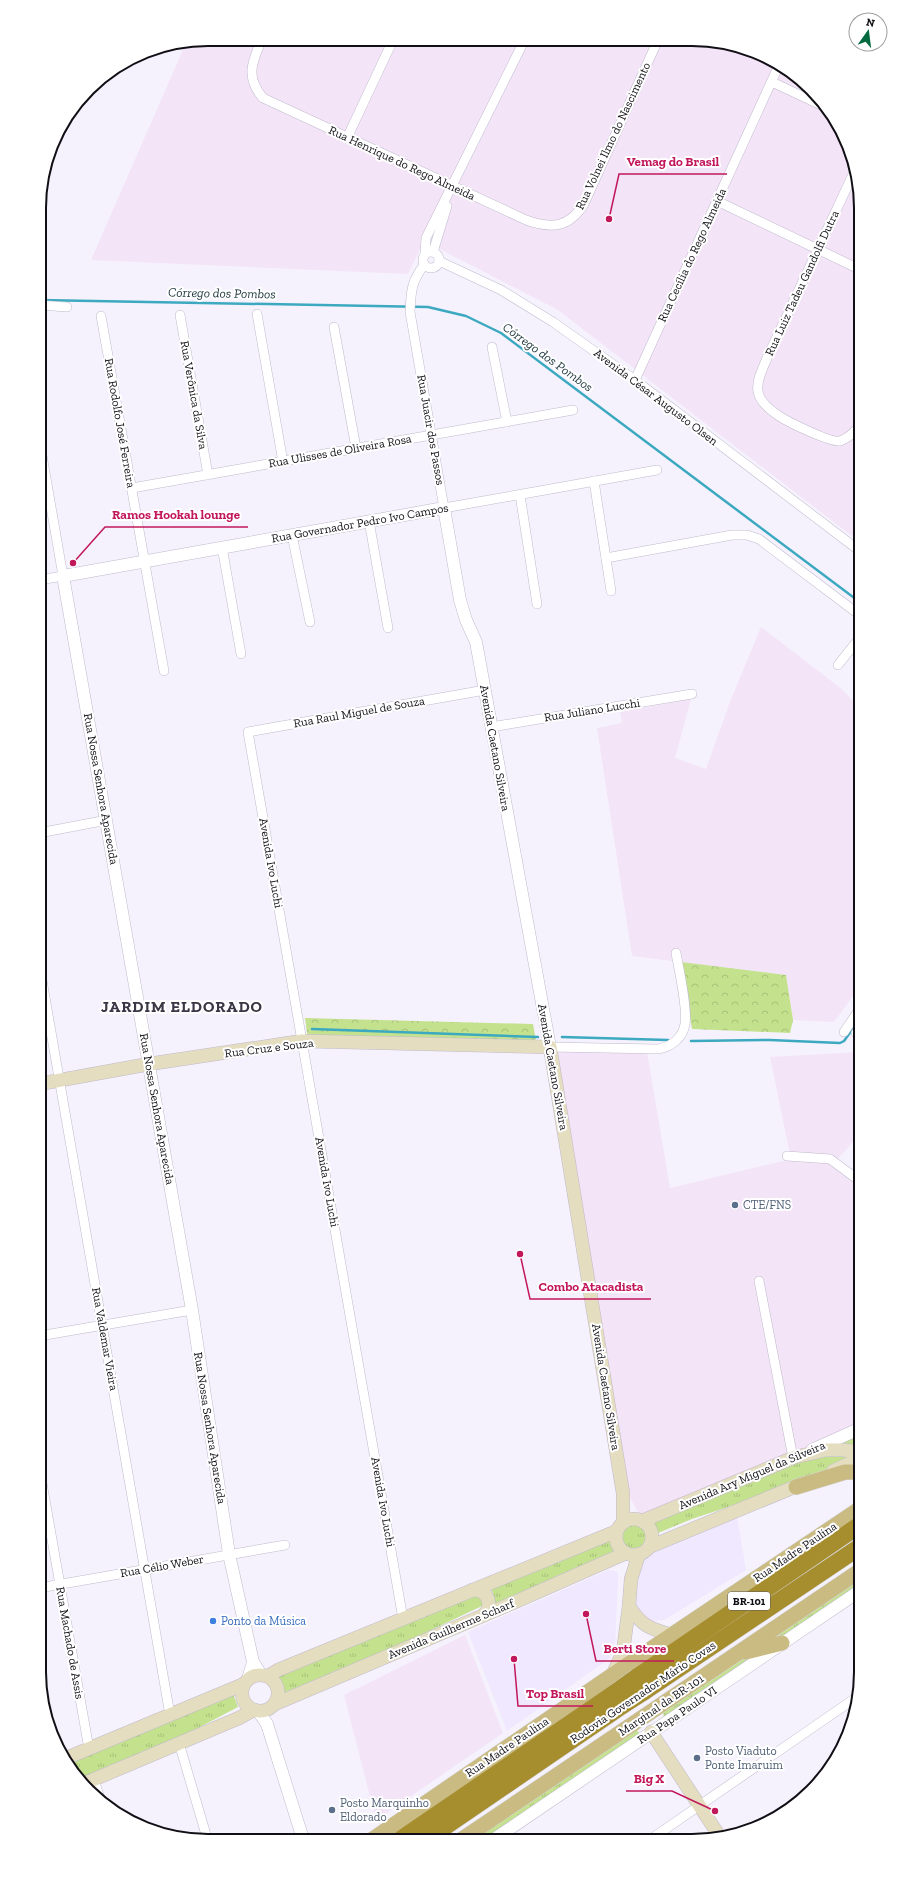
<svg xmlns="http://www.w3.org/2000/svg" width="900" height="1880" font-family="'Zilla Slab',serif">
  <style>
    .built { fill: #efe8fe }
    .industrial { fill: #f3e4f7 }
    .grass { fill: url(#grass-tufts) }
    .forest { fill: url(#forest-crowns) }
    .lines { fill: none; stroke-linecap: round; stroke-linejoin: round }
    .stream { stroke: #3ca9c1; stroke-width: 2.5 }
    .minor-casing { stroke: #c0bacd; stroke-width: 10 }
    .tertiary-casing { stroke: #c0bacd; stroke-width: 13 }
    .secondary-casing { stroke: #c0bacd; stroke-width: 14 }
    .primary-casing { stroke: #d4d4d5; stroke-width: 16 }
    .motorway-casing { stroke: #d4d4d5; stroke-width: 18 }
    .minor { stroke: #fff; stroke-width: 9 }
    .tertiary { stroke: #fff; stroke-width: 12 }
    .secondary { stroke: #e4ddc0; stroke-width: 13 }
    .primary { stroke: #cabb82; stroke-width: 15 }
    .motorway { stroke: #a68d2e; stroke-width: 17 }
    .motorway-bridge-casing { stroke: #d4d4d5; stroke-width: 18; stroke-linecap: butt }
    .motorway-bridge { stroke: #a68d2e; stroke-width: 17 }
    .service-dot { fill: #5c6f8a; stroke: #fff; stroke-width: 1.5 }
    .shop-dot { fill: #3f7fe0; stroke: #fff; stroke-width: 1.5 }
    .labels { text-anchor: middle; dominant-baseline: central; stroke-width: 4; stroke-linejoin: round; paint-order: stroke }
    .shield { fill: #fff; stroke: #58575b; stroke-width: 1 }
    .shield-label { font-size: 11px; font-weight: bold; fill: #110f15 }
    .street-label { font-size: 12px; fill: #110f15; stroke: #fff }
    .service-label { font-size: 12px; fill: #4e5e75; stroke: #fff; text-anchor: start }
    .shop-label { font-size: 12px; fill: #366cbe; stroke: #fff; text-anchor: start }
    .water-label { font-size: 13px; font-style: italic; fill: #233b41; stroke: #fff }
    .district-label { font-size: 16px; font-weight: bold; letter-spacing: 1px; fill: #3b3645; stroke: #fff }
    .rim { fill: none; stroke: #110f15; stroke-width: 2 }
    .leader { fill: none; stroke: #c2185b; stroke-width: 1.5 }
    .callout-dot { fill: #c2185b; stroke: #fff; stroke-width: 1.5 }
    .callout-label { font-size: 13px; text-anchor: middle; font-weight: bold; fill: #c2185b; stroke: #fff; stroke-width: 4; stroke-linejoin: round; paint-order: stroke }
  </style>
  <defs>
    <pattern id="grass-tufts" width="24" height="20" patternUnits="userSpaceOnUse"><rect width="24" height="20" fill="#c4e28e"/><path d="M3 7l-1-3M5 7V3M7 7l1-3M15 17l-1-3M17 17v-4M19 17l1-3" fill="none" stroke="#a7c17a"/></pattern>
    <pattern id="forest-crowns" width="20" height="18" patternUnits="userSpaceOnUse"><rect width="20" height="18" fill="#c4e28e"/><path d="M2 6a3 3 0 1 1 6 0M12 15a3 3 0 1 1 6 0" fill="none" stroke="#a7c17a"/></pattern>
  </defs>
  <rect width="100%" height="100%" fill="#f5f2fd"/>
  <!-- built -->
  <g class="built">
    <path d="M 737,1517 L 746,1570 L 664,1620 L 652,1621 L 643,1617 L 635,1605 L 637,1568 L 645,1555 Z"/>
    <path d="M 608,1570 L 615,1571 L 618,1573 L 618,1580 L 615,1645 L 610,1658 L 507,1731 L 468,1632 Z"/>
  </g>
  <!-- industrial -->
  <g class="industrial">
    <path d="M 208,39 L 725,42 L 767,56 L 804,81 L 838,123 L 855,164 L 861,208 L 861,543 L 558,310 L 424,241 L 408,274 L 91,260 L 186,43 Z"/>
    <path d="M 761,627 L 843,690 L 861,710 L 861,985 L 834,1022 L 793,1020 L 786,975 L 632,956 L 597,728 L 622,723 L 620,712 L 691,699 L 675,758 L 706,769 L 731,699 Z"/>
    <path d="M 554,1050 L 647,1052 L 670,1188 L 791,1159 L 770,1057 L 858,1052 L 861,1055 L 861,1132 L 838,1159 L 861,1180 L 861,1424 L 794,1454 L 640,1516 L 627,1492 Z"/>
    <path d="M 465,1635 L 503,1733 L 376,1820 L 344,1695 Z"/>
  </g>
  <!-- grass -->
  <g class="grass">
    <path d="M 861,1434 L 861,1450 L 836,1445 Z"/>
    <path d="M 818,1454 L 861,1456 L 770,1493 L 692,1519 L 658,1533 L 654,1522 Z"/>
    <circle cx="634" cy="1537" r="13"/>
    <path d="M 610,1541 L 614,1551 L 495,1604 L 495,1598 L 491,1589 Z"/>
    <path d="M 861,1576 L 861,1587 L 783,1638 L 755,1645 Z"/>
    <path d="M 471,1596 L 478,1596 L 482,1598 L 482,1606 L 427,1632 L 412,1642 L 286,1694 L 281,1691 L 276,1677 Z"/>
    <path d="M 761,1655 L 664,1718 L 663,1712 L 739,1660 Z"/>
    <path d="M 232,1691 L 238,1707 L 181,1737 L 79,1779 L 65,1761 Z"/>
    <path d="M 637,1730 L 641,1736 L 488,1840 L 473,1840 Z"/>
  </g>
  <!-- forest -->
  <g class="forest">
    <path d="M 681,962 L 786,975 L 793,1020 L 790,1033 L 692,1029 Z"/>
    <path d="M 305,1018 L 533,1024 L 536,1041 L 308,1040 Z"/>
  </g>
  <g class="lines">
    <!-- stream -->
    <g class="stream">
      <path d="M 39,300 L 428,307 L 466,316 L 501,333 L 861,603"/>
      <path d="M 312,1029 L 538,1037"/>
      <path d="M 562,1037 L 668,1040"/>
      <path d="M 691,1041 L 770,1040 L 840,1043 L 844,1041 L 861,1017"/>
    </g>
    <!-- minor casing -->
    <g class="minor-casing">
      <g id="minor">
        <path d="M 262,39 C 252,62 245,77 263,98 L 526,220 C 551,229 569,228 584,204 L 657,42"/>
        <path d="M 772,82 L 825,107"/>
        <path d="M 347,138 L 393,40"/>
        <path d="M 856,168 L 767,358 C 763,368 756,381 758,391 C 759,401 770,410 779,416 C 788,422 831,443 840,441 C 849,438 857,430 861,423"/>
        <path d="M 717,201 L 861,270"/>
        <circle cx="431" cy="260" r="8"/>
        <path d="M 433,252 L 447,206"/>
        <path d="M 425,253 L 426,238 L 524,41"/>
        <path d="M 439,261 L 501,290 L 553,322 L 635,380 L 861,552"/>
        <path d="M 424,265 C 411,282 411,292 410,312 L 444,508 L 657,470"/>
        <path d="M 39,305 L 67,307"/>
        <path d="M 257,314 L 283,462"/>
        <path d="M 180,315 L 208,475"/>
        <path d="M 101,316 L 164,671"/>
        <path d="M 334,327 L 356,448"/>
        <path d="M 492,347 L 507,422"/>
        <path d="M 635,380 L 779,65"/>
        <path d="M 594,481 L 611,591"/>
        <path d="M 132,488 L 573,410"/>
        <path d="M 520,495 L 537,604"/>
        <path d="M 369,521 L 388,628"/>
        <path d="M 292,535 L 310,622"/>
        <path d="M 222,547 L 241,654"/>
        <path d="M 606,558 L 732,535 L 747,535 L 759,539 L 861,616"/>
        <path d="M 39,580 L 63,576 L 39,438"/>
        <path d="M 838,665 L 861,636"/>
        <path d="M 491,727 L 692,694"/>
        <path d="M 39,833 L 107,820"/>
        <path d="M 39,963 L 170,1715"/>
        <path d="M 844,1032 L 861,1007"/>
        <path d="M 856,1033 L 861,1028"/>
        <path d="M 550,1047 L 658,1049 C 671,1047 683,1038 685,1024 C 688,1009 679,970 676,953"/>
        <path d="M 787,1156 L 830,1159 L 861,1182"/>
        <path d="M 759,1281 L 793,1458"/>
        <path d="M 39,1336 L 192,1310"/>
        <path d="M 39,1466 L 89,1749"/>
        <path d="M 39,1588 L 285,1545"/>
        <path d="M 403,1619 L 248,732 L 485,690"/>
        <path d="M 179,1743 L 207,1838"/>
        <path d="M 94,1779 L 101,1802"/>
        <path d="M 648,1841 L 857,1697"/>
      </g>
    </g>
    <!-- tertiary casing -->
    <g class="tertiary-casing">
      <g id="tertiary">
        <path d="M 812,1450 L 861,1428"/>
        <path d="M 261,1675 L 253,1662 L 229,1554 L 192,1310 L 63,576 L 444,508 L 460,600 L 466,620 L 476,642 L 550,1047"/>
        <path d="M 248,1679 L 253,1662"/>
        <path d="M 258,1711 L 267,1724 L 303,1839"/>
        <path d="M 493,1840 L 861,1590"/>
      </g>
    </g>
    <!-- secondary casing -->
    <g class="secondary-casing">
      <g id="secondary">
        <path d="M 39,1084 L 149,1064 L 302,1041 L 550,1047 L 623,1493 L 623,1523"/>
        <path d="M 833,1471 L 861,1458"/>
        <circle cx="634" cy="1537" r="18"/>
        <path d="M 642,1521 L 795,1457 L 826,1450 L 843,1450 L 861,1452"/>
        <path d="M 649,1547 L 804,1483"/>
        <path d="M 472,1590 C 487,1589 494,1604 484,1615"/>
        <path d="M 629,1606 C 641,1626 651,1629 672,1635"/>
        <circle cx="260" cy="1693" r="18"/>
        <path d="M 268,1676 L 278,1670 L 617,1531"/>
        <path d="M 612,1676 L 623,1652 L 629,1606 L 631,1579 L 639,1554"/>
        <path d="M 275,1704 L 515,1602 L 626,1553"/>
        <path d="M 651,1732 L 720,1837"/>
        <path d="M 64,1759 L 244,1684"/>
        <path d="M 83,1784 L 239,1718 L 254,1710"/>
      </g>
    </g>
    <!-- primary casing -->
    <g class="primary-casing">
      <g id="primary">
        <path d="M 796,1487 L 845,1472 L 861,1472"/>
        <path d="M 746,1652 L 782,1643"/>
        <path d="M 373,1839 L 633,1661 L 861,1508"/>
        <path d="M 461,1840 L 861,1570"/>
      </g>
    </g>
    <!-- motorway casing -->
    <g class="motorway-casing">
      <g id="motorway">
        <path d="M 637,1677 L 861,1524"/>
        <path d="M 645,1691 L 861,1546"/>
        <path d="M 401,1839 L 616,1692"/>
        <path d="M 427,1839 L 623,1705"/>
      </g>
    </g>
    <!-- minor -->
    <use href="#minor" class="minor"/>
    <!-- tertiary -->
    <use href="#tertiary" class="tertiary"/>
    <!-- secondary -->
    <use href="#secondary" class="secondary"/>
    <!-- primary -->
    <use href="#primary" class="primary"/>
    <!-- motorway -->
    <use href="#motorway" class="motorway"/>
    <!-- motorway-bridge casing -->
    <g class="motorway-bridge-casing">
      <g id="motorway-bridge">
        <path d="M 616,1692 L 637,1677"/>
        <path d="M 623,1705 L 645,1691"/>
      </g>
    </g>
    <!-- motorway-bridge -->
    <use href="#motorway-bridge" class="motorway-bridge"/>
  </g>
  <!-- markers -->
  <g class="service-dot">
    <circle cx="735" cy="1205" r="4"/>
    <circle cx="697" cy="1758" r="4"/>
    <circle cx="332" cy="1810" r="4"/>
  </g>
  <circle class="shop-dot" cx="213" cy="1621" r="4"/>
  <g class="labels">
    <!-- shield labels -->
    <rect class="shield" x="728" y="1592" width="42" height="18" rx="3"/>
    <g class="shield-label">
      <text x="749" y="1601">BR-101</text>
    </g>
    <!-- street labels -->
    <g class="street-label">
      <text transform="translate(613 136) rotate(-65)">Rua Volnei Ilmo do Nascimento</text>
      <text transform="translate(402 163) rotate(25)">Rua Henrique do Rego Almeida</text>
      <text transform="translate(692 255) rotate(-65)">Rua Cecília do Rego Almeida</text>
      <text transform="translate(802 283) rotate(-65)">Rua Luiz Tadeu Gandolfi Dutra</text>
      <text transform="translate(194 395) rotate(80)">Rua Verônica da Silva</text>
      <text transform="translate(656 397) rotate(37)">Avenida César Augusto Olsen</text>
      <text transform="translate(120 423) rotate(80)">Rua Rodolfo José Ferreira</text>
      <text transform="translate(431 430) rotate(80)">Rua Juacir dos Passos</text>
      <text transform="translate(340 451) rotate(-10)">Rua Ulisses de Oliveira Rosa</text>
      <text transform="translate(360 523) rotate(-10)">Rua Governador Pedro Ivo Campos</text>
      <text transform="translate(592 710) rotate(-9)">Rua Juliano Lucchi</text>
      <text transform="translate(359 712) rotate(-10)">Rua Raul Miguel de Souza</text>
      <text transform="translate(495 748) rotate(80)">Avenida Caetano Silveira</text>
      <text transform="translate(101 789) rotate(80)">Rua Nossa Senhora Aparecida</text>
      <text transform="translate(271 863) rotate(80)">Avenida Ivo Luchi</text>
      <text transform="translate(269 1048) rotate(-7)">Rua Cruz e Souza</text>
      <text transform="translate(553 1067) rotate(80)">Avenida Caetano Silveira</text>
      <text transform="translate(157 1109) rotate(80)">Rua Nossa Senhora Aparecida</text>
      <text transform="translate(327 1182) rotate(80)">Avenida Ivo Luchi</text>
      <text transform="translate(105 1339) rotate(80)">Rua Valdemar Vieira</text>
      <text transform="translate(606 1387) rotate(81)">Avenida Caetano Silveira</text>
      <text transform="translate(210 1428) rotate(81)">Rua Nossa Senhora Aparecida</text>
      <text transform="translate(752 1475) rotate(-23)">Avenida Ary Miguel da Silveira</text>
      <text transform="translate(383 1502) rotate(80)">Avenida Ivo Luchi</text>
      <text transform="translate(795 1552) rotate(-34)">Rua Madre Paulina</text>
      <text transform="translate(162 1566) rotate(-10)">Rua Célio Weber</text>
      <text transform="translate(451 1629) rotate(-23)">Avenida Guilherme Scharf</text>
      <text transform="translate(70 1643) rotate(80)">Rua Machado de Assis</text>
      <text transform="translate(643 1692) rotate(-34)">Rodovia Governador Mário Covas</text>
      <text transform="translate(661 1705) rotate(-34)">Marginal da BR-101</text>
      <text transform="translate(677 1715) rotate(-34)">Rua Papa Paulo VI</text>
      <text transform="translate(507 1747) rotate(-34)">Rua Madre Paulina</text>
    </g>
    <!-- service labels -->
    <g class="service-label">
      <text x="743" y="1205">CTE/FNS</text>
      <text x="705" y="1751">Posto Viaduto<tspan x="705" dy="14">Ponte Imaruim</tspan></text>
      <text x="340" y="1803">Posto Marquinho<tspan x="340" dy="14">Eldorado</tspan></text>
    </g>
    <!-- shop labels -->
    <g class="shop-label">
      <text x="221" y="1621">Ponto da Música</text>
    </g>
    <!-- water labels -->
    <g class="water-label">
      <text transform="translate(222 293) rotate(1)">Córrego dos Pombos</text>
      <text transform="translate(548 357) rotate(36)">Córrego dos Pombos</text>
    </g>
    <!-- district labels -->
    <g class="district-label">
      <text x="182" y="1006">JARDIM ELDORADO</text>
    </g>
  </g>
  <!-- crop -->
  <path d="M0 0H900V1880H0ZM208 46H692A162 162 0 0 1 854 208V1672A162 162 0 0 1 692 1834H208A162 162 0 0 1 46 1672V208A162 162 0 0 1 208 46Z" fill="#fff" fill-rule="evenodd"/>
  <path class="rim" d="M208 46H692A162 162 0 0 1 854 208V1672A162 162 0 0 1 692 1834H208A162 162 0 0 1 46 1672V208A162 162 0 0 1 208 46Z"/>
  <!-- callouts -->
  <path class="leader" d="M609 219L619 174H727M73 563L105 527H248M520 1254L530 1299H651M586 1614L596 1661H674M514 1659L518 1706H593M715 1811L672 1791H626"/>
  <g class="callout-dot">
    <circle cx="609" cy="219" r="4"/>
    <circle cx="73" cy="563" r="4"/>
    <circle cx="520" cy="1254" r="4"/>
    <circle cx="586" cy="1614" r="4"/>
    <circle cx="514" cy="1659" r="4"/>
    <circle cx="715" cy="1811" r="4"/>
  </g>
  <g class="callout-label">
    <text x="673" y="166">Vemag do Brasil</text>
    <text x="176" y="519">Ramos Hookah lounge</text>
    <text x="591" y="1291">Combo Atacadista</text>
    <text x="635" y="1653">Berti Store</text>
    <text x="555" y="1698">Top Brasil</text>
    <text x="649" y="1783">Big X</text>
  </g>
  <!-- north arrow -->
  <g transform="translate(868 32) rotate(14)"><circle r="19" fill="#ffffff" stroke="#a09fa1"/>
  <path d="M0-3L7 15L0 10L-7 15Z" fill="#00693f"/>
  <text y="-6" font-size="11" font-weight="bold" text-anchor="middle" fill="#110f15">N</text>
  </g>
</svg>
